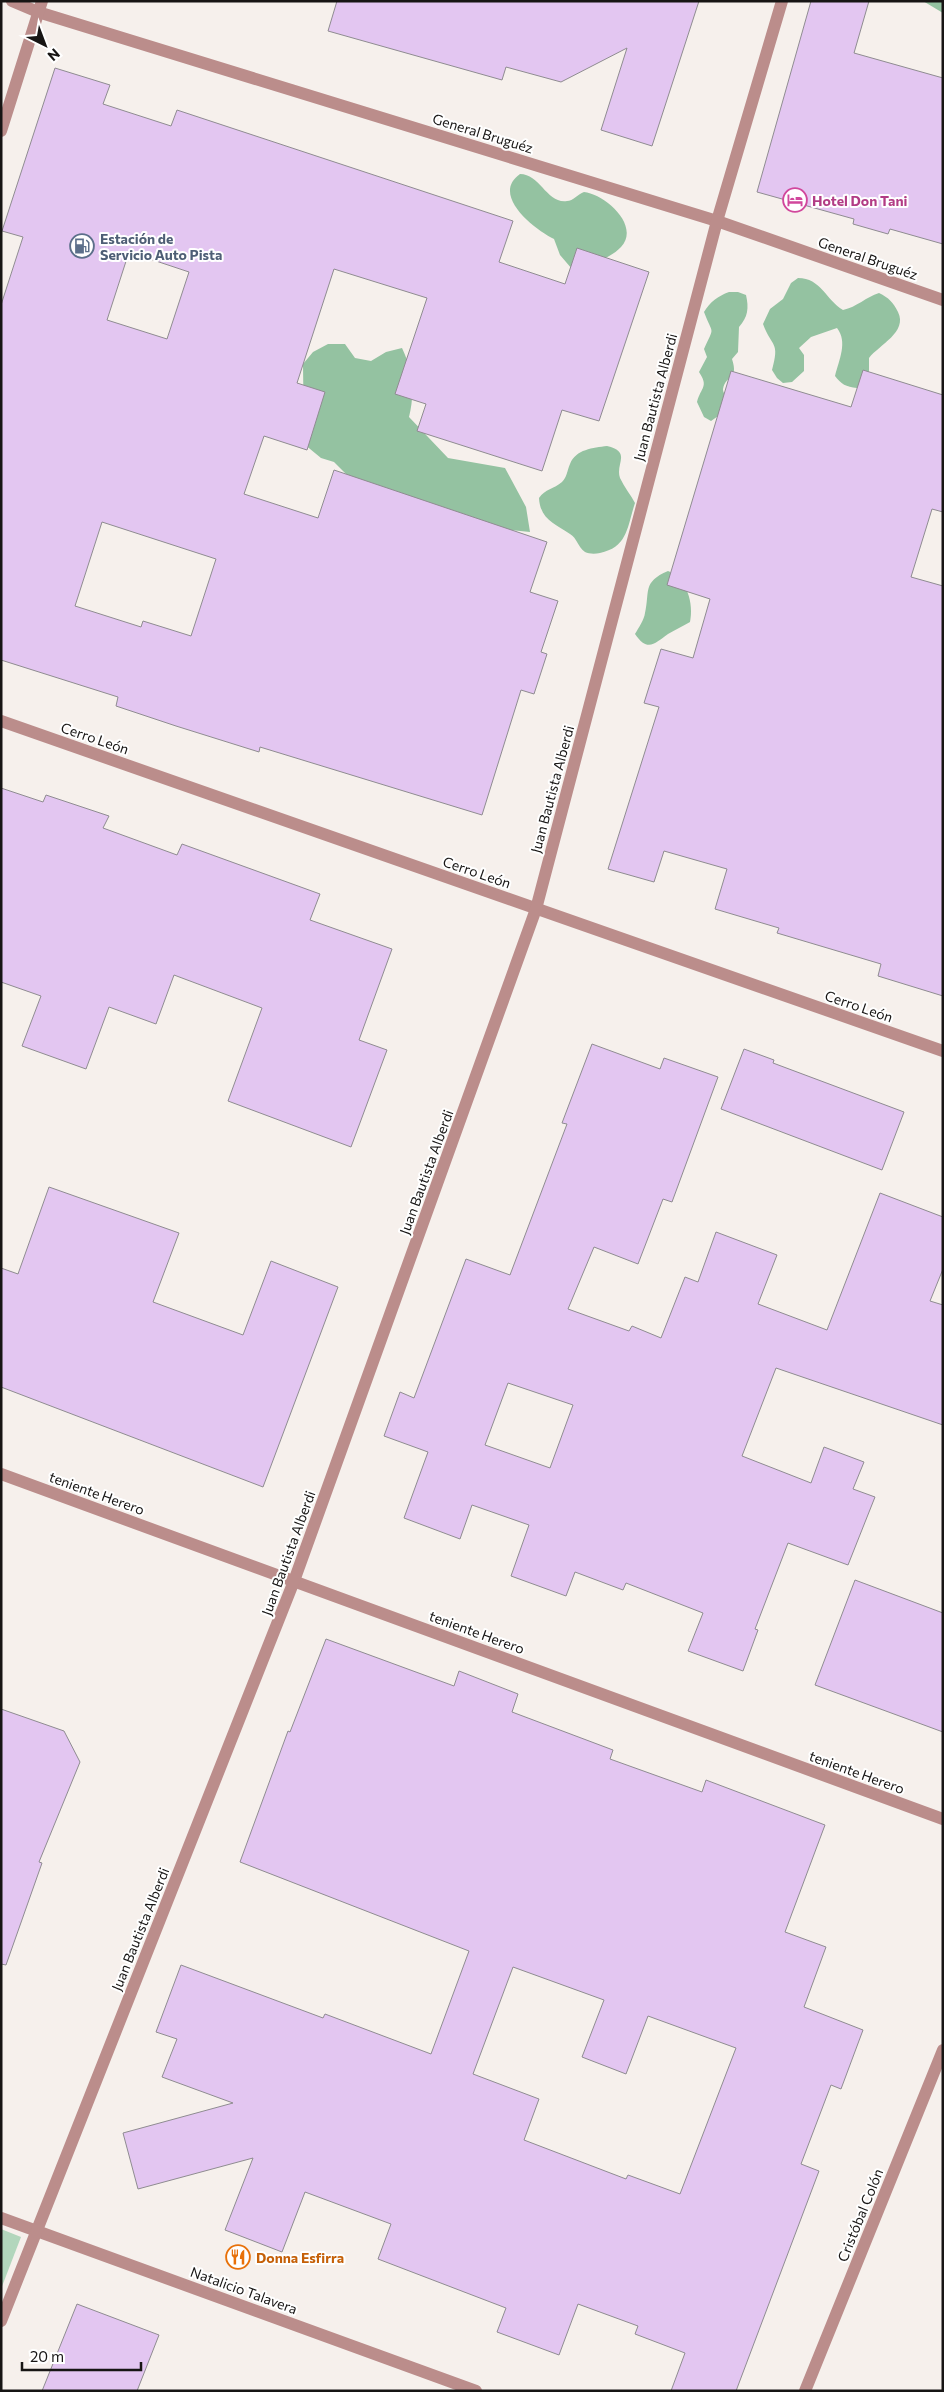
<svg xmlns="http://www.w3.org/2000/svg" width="944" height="2392" font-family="Commissioner,sans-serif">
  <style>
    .green { fill: #b2d6bc }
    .forest { fill: #94c2a1 }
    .building { fill: #e3c6f1; stroke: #8f8c91; fill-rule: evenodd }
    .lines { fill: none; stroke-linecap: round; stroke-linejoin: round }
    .minor { stroke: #bb8d8b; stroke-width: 12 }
    .labels { text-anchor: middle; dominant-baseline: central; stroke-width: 4; stroke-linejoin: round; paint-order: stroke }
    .street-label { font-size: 14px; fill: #171514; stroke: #fff }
    .hotel-label { font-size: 14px; font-weight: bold; fill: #b23c85; stroke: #fff; text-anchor: start }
    .service-label { font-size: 14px; font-weight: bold; fill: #4e5e75; stroke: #fff; text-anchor: start }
    .food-label { font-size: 14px; font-weight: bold; fill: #c56008; stroke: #fff; text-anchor: start }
  </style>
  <rect width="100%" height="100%" fill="#f6f0ec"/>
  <!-- green -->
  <path class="green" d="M 1,2229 L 21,2237 L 1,2289 Z"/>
  <!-- forest -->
  <g class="forest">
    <path d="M 923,1 L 943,1 L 943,13 Z"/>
    <path d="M 520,174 C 540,174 547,204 567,201 C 573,201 578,194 584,192 C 604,194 641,225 621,247 C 609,260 588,264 572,269 L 560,255 L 554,239 C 535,230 490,195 520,174 Z"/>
    <path d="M 798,278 C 821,278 826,300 843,310 C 857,307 866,297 879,293 C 889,298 893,302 898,312 C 908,332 879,345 869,358 L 869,375 L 857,388 C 846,387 841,384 835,376 C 839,360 848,342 837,328 L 811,337 L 799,348 L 804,355 L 804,371 L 792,382 L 783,383 L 777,378 L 772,370 C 780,341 772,348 763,324 L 770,309 L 783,299 L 791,283 Z"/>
    <path d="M 729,292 L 738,292 L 746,295 C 749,308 748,317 739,327 L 738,352 L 732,359 C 739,381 726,374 723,389 C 723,393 725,393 725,397 C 725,402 722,409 721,414 L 711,421 L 704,417 L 697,402 C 701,387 709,387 699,372 L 707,357 L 704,349 C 715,325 713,336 704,312 C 710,302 718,296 729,292 Z"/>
    <path d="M 328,344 L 345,344 L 355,358 L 371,361 L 386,352 L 402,348 C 413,371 415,393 409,417 L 448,458 L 505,468 L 526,507 L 530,532 L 502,529 L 354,482 L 334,462 L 321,458 L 304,444 L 303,364 L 313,352 Z"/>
    <path d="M 607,446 C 632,452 615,464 620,478 C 624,487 631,495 635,503 C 627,527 628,547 600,553 C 595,554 589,554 585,552 C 578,547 577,538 570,534 C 555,524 540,519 539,498 C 545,489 554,489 562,482 C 567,477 567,471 570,464 C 576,449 593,448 607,446 Z"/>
    <path d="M 668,571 C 687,578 694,604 690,622 C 683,626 675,630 668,634 C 655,643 648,653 635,634 C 639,627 644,620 645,613 C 650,592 642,582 668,571 Z"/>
  </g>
  <!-- building -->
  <g class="building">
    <path d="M 337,1 L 699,1 L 652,146 L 601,130 L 627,48 L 561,82 L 506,67 L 502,80 L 328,31 Z"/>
    <path d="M 811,1 L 869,1 L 854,53 L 943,78 L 943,244 L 890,229 L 888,234 L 853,224 L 854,219 L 757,192 Z"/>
    <path d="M 55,68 L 110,85 L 103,104 L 171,126 L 177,110 L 513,221 L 499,262 L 565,284 L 577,248 L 649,272 L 599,421 L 562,410 L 542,471 L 417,431 L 426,404 L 395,394 L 427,298 L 334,269 L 297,383 L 325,392 L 307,450 L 264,436 L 244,494 L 318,518 L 334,470 L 547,542 L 530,592 L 558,601 L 541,652 L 547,654 L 534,694 L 521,690 L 482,815 L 260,747 L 259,752 L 176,726 L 116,706 L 118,697 L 1,660 L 1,305 L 23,237 L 2,231 ZM 129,252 L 189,272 L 167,339 L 107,320 ZM 102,522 L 216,559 L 191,636 L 143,621 L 141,627 L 75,606 Z"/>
    <path d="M 863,370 L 943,395 L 943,512 L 932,509 L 911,577 L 943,586 L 943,996 L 878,976 L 881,964 L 777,933 L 779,928 L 715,909 L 727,869 L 664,851 L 654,882 L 608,869 L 659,707 L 644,703 L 661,649 L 693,658 L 710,599 L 667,585 L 731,371 L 851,407 Z"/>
    <path d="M 1,788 L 43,802 L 46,795 L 109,816 L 103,828 L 177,855 L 182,844 L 320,894 L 310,920 L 392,949 L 359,1040 L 387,1050 L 351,1147 L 228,1101 L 262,1008 L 174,975 L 156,1024 L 109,1007 L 86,1069 L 22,1046 L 41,996 L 1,982 Z"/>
    <path d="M 592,1044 L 660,1069 L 664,1058 L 718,1077 L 672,1202 L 663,1199 L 638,1264 L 594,1247 L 568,1309 L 629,1331 L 632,1326 L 661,1338 L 685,1277 L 698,1282 L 716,1232 L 777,1255 L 758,1304 L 827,1330 L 880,1193 L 943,1217 L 943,1269 L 930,1301 L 943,1305 L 943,1425 L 776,1368 L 742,1456 L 811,1483 L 824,1447 L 864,1462 L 853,1489 L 875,1497 L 848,1565 L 788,1543 L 755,1629 L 758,1630 L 743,1671 L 688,1651 L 703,1613 L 626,1583 L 623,1590 L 575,1572 L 566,1596 L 511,1576 L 529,1525 L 472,1505 L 460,1539 L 404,1518 L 428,1452 L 384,1436 L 400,1392 L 414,1398 L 466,1259 L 510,1275 L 567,1124 L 562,1123 ZM 508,1383 L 573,1405 L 550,1468 L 485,1445 Z"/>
    <path d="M 744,1049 L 774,1060 L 773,1063 L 904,1112 L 882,1170 L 721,1109 Z"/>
    <path d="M 49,1187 L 179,1233 L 153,1302 L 243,1335 L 271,1261 L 338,1287 L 263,1487 L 1,1387 L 1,1268 L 18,1274 Z"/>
    <path d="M 855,1580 L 943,1613 L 943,1732 L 815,1685 Z"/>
    <path d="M 326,1639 L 454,1686 L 459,1671 L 518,1694 L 512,1712 L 613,1750 L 610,1759 L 702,1792 L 706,1780 L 825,1825 L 785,1932 L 826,1947 L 804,2007 L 863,2030 L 841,2089 L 831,2085 L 801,2164 L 819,2171 L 736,2391 L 671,2391 L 685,2353 L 635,2334 L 638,2326 L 578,2304 L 559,2355 L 497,2332 L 506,2308 L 378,2259 L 391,2224 L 305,2192 L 282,2252 L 225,2230 L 253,2158 L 138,2189 L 123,2133 L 233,2103 L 162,2077 L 177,2039 L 156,2032 L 181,1965 L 323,2018 L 325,2014 L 431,2054 L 469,1951 L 240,1862 L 288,1731 L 290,1732 ZM 513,1967 L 604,2000 L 582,2057 L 626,2074 L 648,2016 L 736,2048 L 680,2194 L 628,2175 L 626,2179 L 524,2140 L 539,2099 L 473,2074 Z"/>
    <path d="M 1,1709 L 64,1731 L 80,1762 L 39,1862 L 42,1863 L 6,1965 L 1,1964 Z"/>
    <path d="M 77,2304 L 159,2335 L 137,2391 L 42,2391 Z"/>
  </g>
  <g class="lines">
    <!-- minor -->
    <g class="minor">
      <path d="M 12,1 L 38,12 L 717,221 L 943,300"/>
      <path d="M 1,131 L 42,1"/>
      <path d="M 1,721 L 943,1051"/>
      <path d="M 1,1474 L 943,1819"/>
      <path d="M 1,2218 L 476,2391"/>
      <path d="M 1,2321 L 294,1581 L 536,909 L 717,221 L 782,1"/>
      <path d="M 805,2391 L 943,2050"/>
    </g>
  </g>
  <!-- icons -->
  <defs>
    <g id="hotel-ring" transform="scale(1.25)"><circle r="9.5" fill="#fff" stroke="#d1479c" stroke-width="1.5"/><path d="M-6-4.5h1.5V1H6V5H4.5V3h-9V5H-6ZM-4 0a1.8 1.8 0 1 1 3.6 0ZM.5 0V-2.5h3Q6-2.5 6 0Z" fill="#d1479c"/></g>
    <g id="fuel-ring" transform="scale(1.25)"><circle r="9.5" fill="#fff" stroke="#5c6f8a" stroke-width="1.5"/><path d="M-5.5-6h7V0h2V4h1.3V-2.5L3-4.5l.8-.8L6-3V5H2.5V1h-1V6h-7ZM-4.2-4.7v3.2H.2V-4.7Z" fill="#5c6f8a"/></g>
    <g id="restaurant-ring" transform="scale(1.25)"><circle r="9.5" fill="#fff" stroke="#e8710a" stroke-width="1.5"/><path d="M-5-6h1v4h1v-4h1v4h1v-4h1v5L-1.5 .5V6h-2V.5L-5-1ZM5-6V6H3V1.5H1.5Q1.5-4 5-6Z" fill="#e8710a"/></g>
  </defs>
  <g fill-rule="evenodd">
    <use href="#hotel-ring" x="795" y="200"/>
    <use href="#fuel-ring" x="82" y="246"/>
    <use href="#restaurant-ring" x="238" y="2257"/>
  </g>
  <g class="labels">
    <!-- street labels -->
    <g class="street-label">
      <text transform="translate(483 133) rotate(17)">General Bruguéz</text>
      <text transform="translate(868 258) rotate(19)">General Bruguéz</text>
      <text transform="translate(655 397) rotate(-75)">Juan Bautista Alberdi</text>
      <text transform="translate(95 738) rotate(19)">Cerro León</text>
      <text transform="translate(552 789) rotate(-75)">Juan Bautista Alberdi</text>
      <text transform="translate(477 872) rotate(19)">Cerro León</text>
      <text transform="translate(859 1006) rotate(19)">Cerro León</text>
      <text transform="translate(426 1172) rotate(-70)">Juan Bautista Alberdi</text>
      <text transform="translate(97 1493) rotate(20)">teniente Herero</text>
      <text transform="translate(288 1553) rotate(-70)">Juan Bautista Alberdi</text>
      <text transform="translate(477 1632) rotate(20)">teniente Herero</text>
      <text transform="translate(857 1772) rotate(20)">teniente Herero</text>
      <text transform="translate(140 1929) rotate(-68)">Juan Bautista Alberdi</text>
      <text transform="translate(860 2215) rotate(-68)">Cristóbal Colón</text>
      <text transform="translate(244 2290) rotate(20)">Natalicio Talavera</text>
    </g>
    <!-- hotel labels -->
    <g class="hotel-label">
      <text x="812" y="200">Hotel Don Tani</text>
    </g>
    <!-- service labels -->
    <g class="service-label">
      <text x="100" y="238">Estación de<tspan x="100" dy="16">Servicio Auto Pista</tspan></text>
    </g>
    <!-- food labels -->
    <g class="food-label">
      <text x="256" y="2257">Donna Esfirra</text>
    </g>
  </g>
  <!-- border -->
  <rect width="944" height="2392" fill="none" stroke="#171514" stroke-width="5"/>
  <!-- north arrow -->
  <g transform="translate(45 45) rotate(138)" stroke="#ffffff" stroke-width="4" paint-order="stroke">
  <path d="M0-4L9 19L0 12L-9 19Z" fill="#171514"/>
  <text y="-8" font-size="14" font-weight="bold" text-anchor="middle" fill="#171514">N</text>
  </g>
  <!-- scale -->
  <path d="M22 2362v8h119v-8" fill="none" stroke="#171514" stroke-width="2.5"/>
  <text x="30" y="2362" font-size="15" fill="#171514" stroke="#ffffff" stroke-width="4" paint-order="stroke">20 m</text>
</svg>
